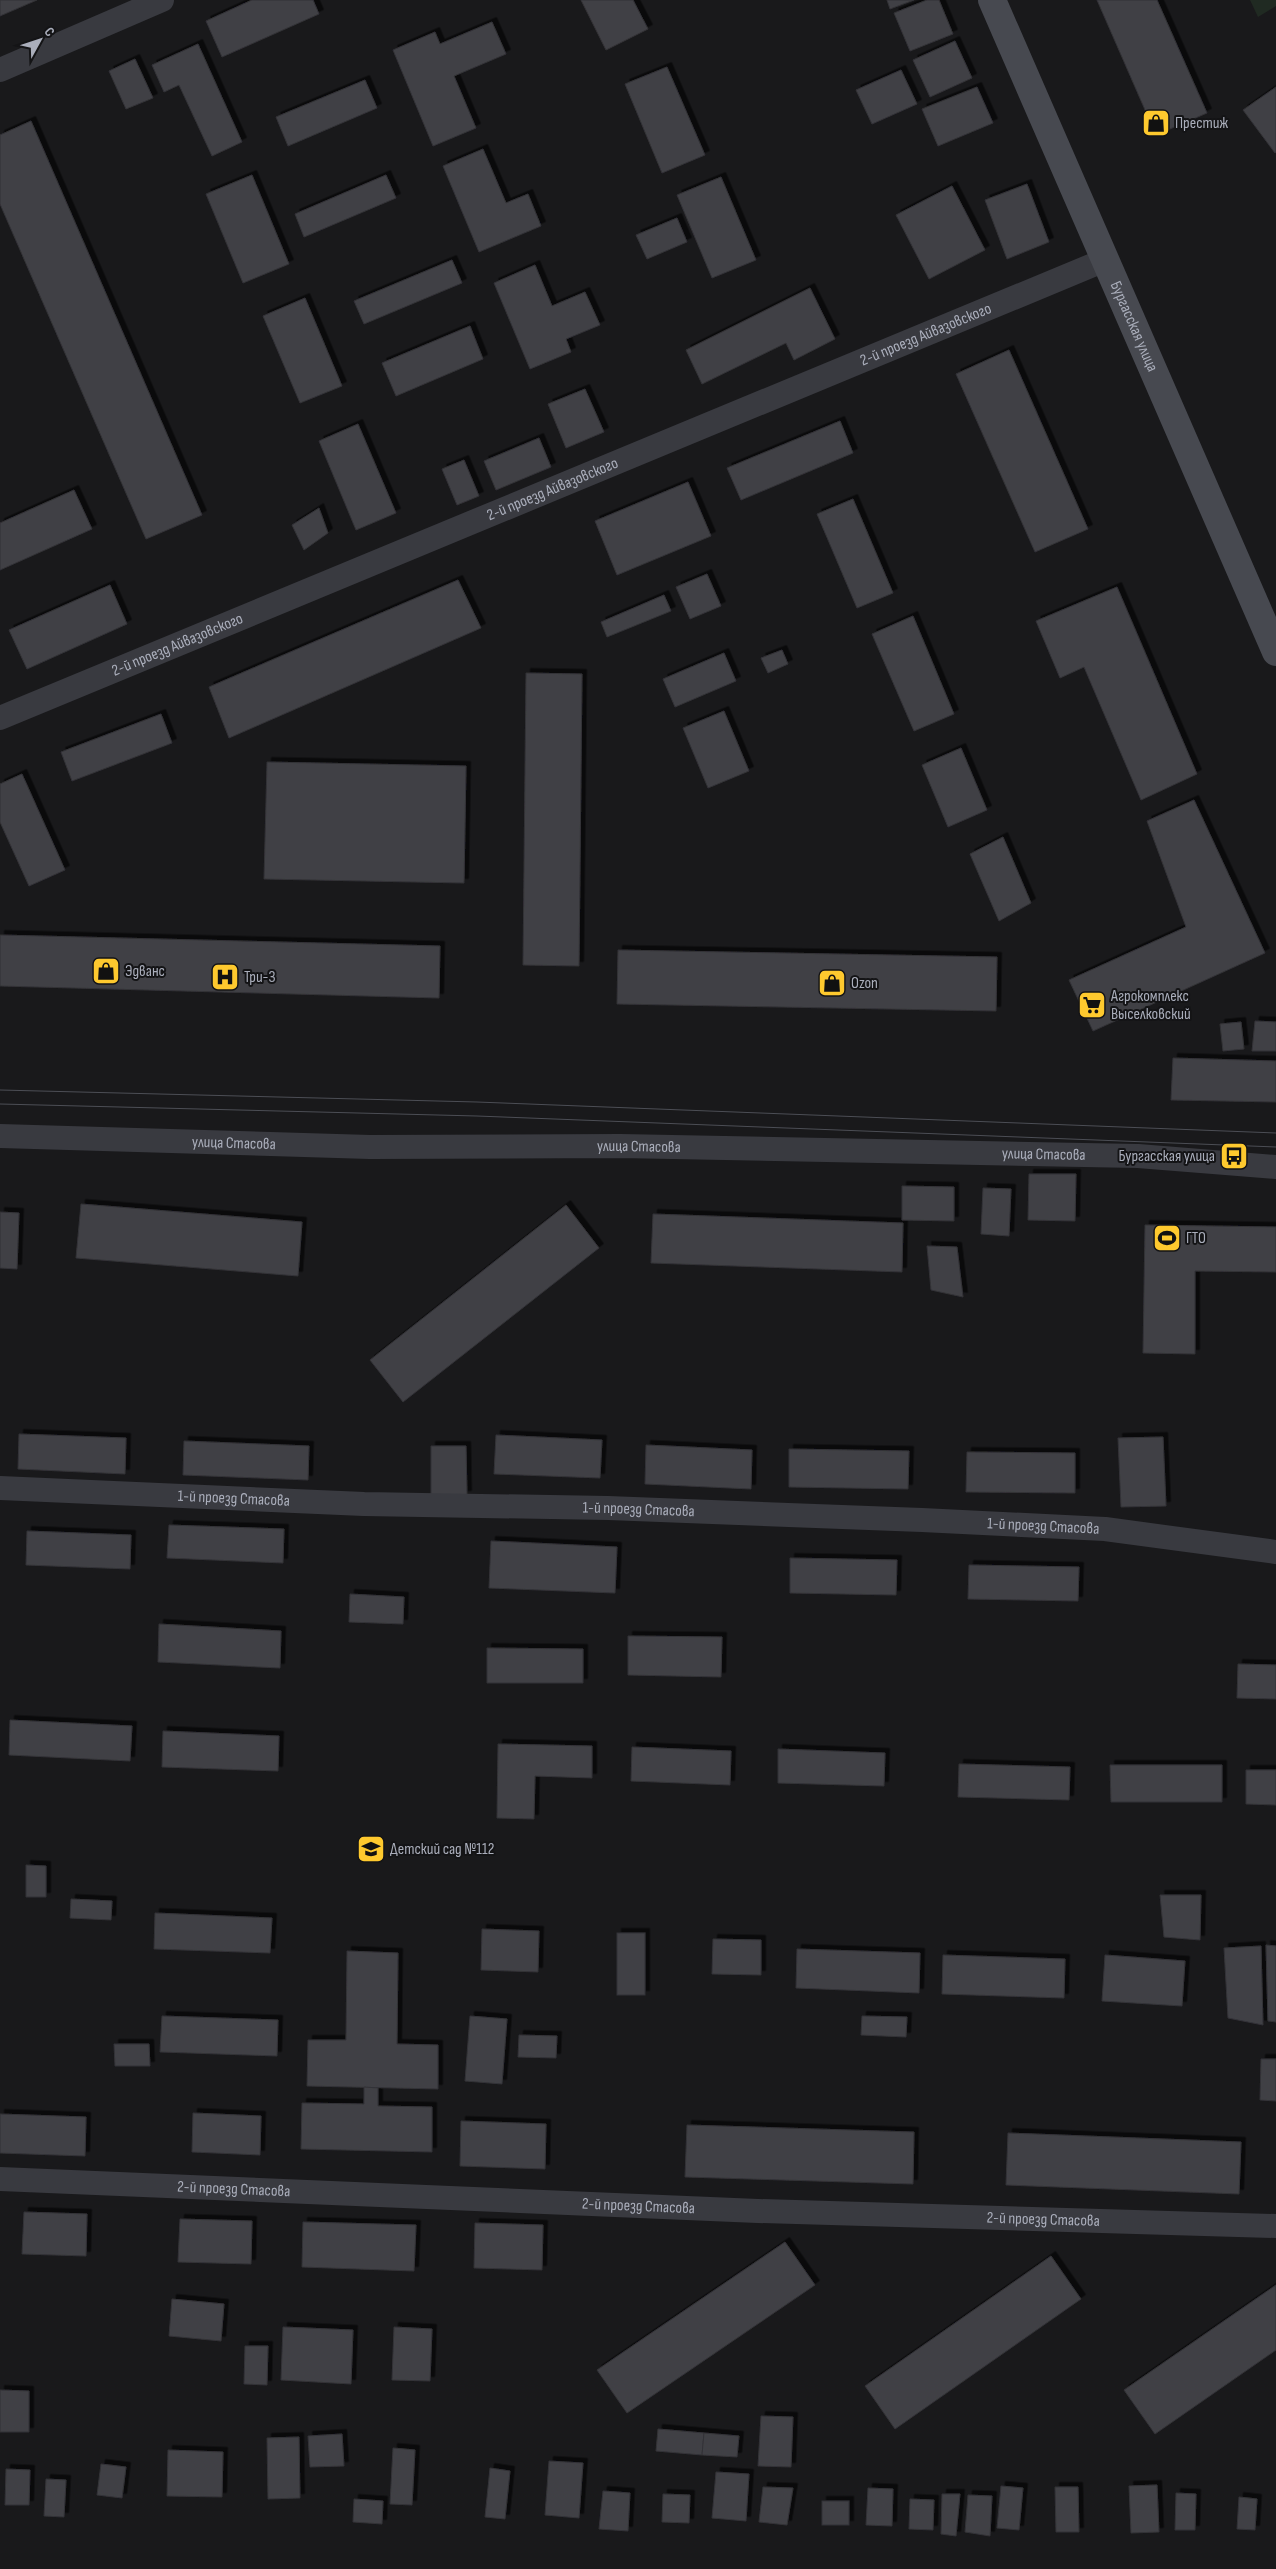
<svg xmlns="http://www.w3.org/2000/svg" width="1276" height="2569" font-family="'Sofia Sans Condensed',sans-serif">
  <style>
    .green { fill: #202a22 }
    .building { fill: #404145; stroke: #333237; filter: url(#shadow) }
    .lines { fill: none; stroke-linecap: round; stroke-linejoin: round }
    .street { stroke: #393a40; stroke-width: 24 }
    .secondary { stroke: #474950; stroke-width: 28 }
    .tram { stroke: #4c4e55; stroke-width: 1 }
    .labels { text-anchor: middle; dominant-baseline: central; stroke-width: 4; stroke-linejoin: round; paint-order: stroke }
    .poi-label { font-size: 16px; fill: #aaaebb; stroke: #141416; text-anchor: start }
    .street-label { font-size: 16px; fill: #aaaebb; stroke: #141416 }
  </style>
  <defs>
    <filter id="shadow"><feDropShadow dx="4.5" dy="-4.5" stdDeviation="0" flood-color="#0009"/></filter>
  </defs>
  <rect width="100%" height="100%" fill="#19191b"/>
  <!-- green -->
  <path class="green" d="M 1250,0 L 1276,0 L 1276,6 L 1258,17 Z"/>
  <!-- building -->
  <g class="building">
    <path d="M 0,0 L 37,0 L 0,16 Z"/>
    <path d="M 252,0 L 313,0 L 319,14 L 222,57 L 206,21 Z"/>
    <path d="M 581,0 L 633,0 L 648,29 L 606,50 Z"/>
    <path d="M 887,0 L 914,0 L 890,9 Z"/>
    <path d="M 927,0 L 939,0 L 953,34 L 910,51 L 894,13 Z"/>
    <path d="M 1097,0 L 1157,0 L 1207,113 L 1156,135 Z"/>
    <path d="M 492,22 L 506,54 L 454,76 L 476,128 L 433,146 L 393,50 L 435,32 L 440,44 Z"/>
    <path d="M 955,41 L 972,78 L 930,97 L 913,60 Z"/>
    <path d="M 198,44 L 242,142 L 212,156 L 179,85 L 164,92 L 152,65 Z"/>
    <path d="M 135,59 L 153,98 L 126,109 L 109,71 Z"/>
    <path d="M 667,67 L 705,155 L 662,173 L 625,84 Z"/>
    <path d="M 901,70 L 917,104 L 872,124 L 856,90 Z"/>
    <path d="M 365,80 L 377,108 L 288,146 L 276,117 Z"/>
    <path d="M 977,87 L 993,123 L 938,146 L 922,109 Z"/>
    <path d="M 1276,87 L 1276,152 L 1275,153 L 1243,110 Z"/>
    <path d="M 31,121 L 202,515 L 146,539 L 0,204 L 0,135 Z"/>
    <path d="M 483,149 L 506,203 L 528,194 L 541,226 L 479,252 L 443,166 Z"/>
    <path d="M 252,175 L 289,264 L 243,283 L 206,194 Z"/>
    <path d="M 386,175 L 396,198 L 304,237 L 295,214 Z"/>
    <path d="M 721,177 L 756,260 L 712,278 L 677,195 Z"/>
    <path d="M 1027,184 L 1049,242 L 1007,259 L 985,200 Z"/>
    <path d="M 952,186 L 985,250 L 929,279 L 896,215 Z"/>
    <path d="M 677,218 L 687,242 L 647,259 L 636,235 Z"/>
    <path d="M 452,260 L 462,283 L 364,324 L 354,301 Z"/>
    <path d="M 535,265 L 552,306 L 585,292 L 600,325 L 566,339 L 571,352 L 530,369 L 494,283 Z"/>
    <path d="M 810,288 L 835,339 L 794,360 L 786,343 L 702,384 L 686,350 Z"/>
    <path d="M 305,298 L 342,386 L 300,403 L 263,316 Z"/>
    <path d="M 470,326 L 483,359 L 396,396 L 382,363 Z"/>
    <path d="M 1009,350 L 1088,529 L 1035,552 L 956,374 Z"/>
    <path d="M 585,389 L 604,432 L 566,448 L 548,404 Z"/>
    <path d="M 840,421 L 853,453 L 741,500 L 727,468 Z"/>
    <path d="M 358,424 L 396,513 L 356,530 L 319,441 Z"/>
    <path d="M 539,438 L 551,467 L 496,490 L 484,461 Z"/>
    <path d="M 464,460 L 479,496 L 457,505 L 442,469 Z"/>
    <path d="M 688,482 L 711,536 L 617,575 L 595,521 Z"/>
    <path d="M 74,490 L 92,529 L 0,570 L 0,523 Z"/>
    <path d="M 853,499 L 893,593 L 857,608 L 817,514 Z"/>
    <path d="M 319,508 L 328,533 L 304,550 L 292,525 Z"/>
    <path d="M 707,574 L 721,606 L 690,619 L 676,587 Z"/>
    <path d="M 458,580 L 481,628 L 229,738 L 209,687 Z"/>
    <path d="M 110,585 L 127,624 L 27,669 L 9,630 Z"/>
    <path d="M 1117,587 L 1197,774 L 1141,800 L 1084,667 L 1060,678 L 1036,621 Z"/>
    <path d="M 664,595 L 671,611 L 607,637 L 601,622 Z"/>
    <path d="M 913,616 L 954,714 L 914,731 L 872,634 Z"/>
    <path d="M 782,650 L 788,664 L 768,673 L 761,658 Z"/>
    <path d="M 724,653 L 736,681 L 675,707 L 663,679 Z"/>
    <path d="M 526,673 L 582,674 L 579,966 L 523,965 Z"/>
    <path d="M 724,711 L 749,771 L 708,788 L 683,728 Z"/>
    <path d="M 161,714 L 172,743 L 72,781 L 61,752 Z"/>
    <path d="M 961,748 L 987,810 L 948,827 L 922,765 Z"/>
    <path d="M 267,762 L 466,766 L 464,883 L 264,879 Z"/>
    <path d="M 22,774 L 65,870 L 29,886 L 0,822 L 0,784 Z"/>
    <path d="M 1194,800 L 1265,953 L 1093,1031 L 1069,980 L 1186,927 L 1147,821 Z"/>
    <path d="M 1003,837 L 1031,903 L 999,921 L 970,854 Z"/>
    <path d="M 0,935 L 440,946 L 439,998 L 0,986 Z"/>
    <path d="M 618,950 L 997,957 L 996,1011 L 617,1004 Z"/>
    <path d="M 1255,1021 L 1276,1022 L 1276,1051 L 1252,1051 Z"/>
    <path d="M 1241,1022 L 1244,1049 L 1223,1051 L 1220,1024 Z"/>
    <path d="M 1173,1058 L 1276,1061 L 1276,1102 L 1171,1100 Z"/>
    <path d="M 1029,1174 L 1076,1174 L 1075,1221 L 1028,1220 Z"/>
    <path d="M 902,1186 L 954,1187 L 954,1221 L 902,1220 Z"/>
    <path d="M 983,1188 L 1011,1189 L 1009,1236 L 981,1234 Z"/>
    <path d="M 81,1204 L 302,1222 L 298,1276 L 76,1258 Z"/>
    <path d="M 566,1205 L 599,1248 L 403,1402 L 370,1360 Z"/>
    <path d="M 0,1212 L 19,1213 L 17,1269 L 0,1268 Z"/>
    <path d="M 653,1214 L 903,1223 L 902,1272 L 651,1263 Z"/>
    <path d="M 1145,1225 L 1276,1227 L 1276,1272 L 1195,1271 L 1195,1354 L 1143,1353 Z"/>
    <path d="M 927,1246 L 957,1247 L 963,1297 L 931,1290 Z"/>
    <path d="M 19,1434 L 126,1438 L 125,1474 L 18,1469 Z"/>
    <path d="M 496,1435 L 602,1440 L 600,1478 L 494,1474 Z"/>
    <path d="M 1163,1437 L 1166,1506 L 1121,1507 L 1118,1438 Z"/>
    <path d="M 184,1441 L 309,1446 L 308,1480 L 183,1475 Z"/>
    <path d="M 646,1445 L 752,1450 L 751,1489 L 645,1484 Z"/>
    <path d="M 431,1446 L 466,1446 L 467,1495 L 431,1495 Z"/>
    <path d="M 789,1449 L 909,1451 L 908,1489 L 789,1487 Z"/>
    <path d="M 967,1452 L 1075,1453 L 1075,1493 L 966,1492 Z"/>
    <path d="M 169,1525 L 284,1529 L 283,1563 L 167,1558 Z"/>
    <path d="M 27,1531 L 131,1535 L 130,1569 L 26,1565 Z"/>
    <path d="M 491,1541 L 617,1547 L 615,1593 L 489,1588 Z"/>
    <path d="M 790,1558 L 897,1560 L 896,1595 L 790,1593 Z"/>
    <path d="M 969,1565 L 1079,1567 L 1078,1601 L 968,1599 Z"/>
    <path d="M 350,1594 L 404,1597 L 403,1624 L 349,1622 Z"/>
    <path d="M 159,1624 L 281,1631 L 280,1668 L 158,1662 Z"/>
    <path d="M 628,1636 L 722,1637 L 721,1677 L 628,1675 Z"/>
    <path d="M 487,1648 L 583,1649 L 583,1683 L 487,1683 Z"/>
    <path d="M 1238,1664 L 1276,1665 L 1276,1699 L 1237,1698 Z"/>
    <path d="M 10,1720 L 132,1726 L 130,1761 L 9,1755 Z"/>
    <path d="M 163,1731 L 279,1736 L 278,1771 L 162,1767 Z"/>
    <path d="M 498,1744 L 592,1746 L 592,1778 L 535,1776 L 534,1819 L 497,1818 Z"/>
    <path d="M 632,1747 L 731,1751 L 730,1785 L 631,1781 Z"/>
    <path d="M 778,1749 L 885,1753 L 884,1786 L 778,1783 Z"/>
    <path d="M 959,1764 L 1070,1767 L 1069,1800 L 958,1797 Z"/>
    <path d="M 1110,1765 L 1222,1765 L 1222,1802 L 1111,1802 Z"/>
    <path d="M 1246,1770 L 1276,1770 L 1276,1805 L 1246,1804 Z"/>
    <path d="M 26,1865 L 46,1866 L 46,1897 L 26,1897 Z"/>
    <path d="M 1160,1895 L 1201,1895 L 1200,1940 L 1164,1937 Z"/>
    <path d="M 71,1899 L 112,1901 L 111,1920 L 70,1918 Z"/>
    <path d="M 155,1913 L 272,1918 L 270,1953 L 154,1949 Z"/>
    <path d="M 482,1929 L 539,1931 L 538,1972 L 481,1970 Z"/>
    <rect x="617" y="1933" width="28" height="62"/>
    <path d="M 713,1939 L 761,1940 L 761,1975 L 712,1974 Z"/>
    <path d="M 1266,1945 L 1276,1946 L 1276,2022 L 1268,2021 Z"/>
    <path d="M 1261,1946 L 1263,2025 L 1228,2018 L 1224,1948 Z"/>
    <path d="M 797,1949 L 920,1953 L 919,1993 L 796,1988 Z"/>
    <path d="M 347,1951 L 398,1953 L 397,2044 L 438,2045 L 438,2089 L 307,2086 L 308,2040 L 346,2040 Z"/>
    <path d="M 943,1955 L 1065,1959 L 1064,1998 L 942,1994 Z"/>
    <path d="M 1105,1955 L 1185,1961 L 1182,2006 L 1102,2001 Z"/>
    <path d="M 162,2016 L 278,2020 L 277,2056 L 160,2052 Z"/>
    <path d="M 470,2016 L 507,2019 L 502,2084 L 465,2081 Z"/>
    <path d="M 862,2016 L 907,2017 L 906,2037 L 861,2035 Z"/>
    <path d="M 519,2035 L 557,2036 L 556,2058 L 518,2057 Z"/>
    <path d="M 114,2044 L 149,2044 L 150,2066 L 115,2066 Z"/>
    <path d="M 1261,2059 L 1276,2059 L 1276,2101 L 1260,2100 Z"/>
    <path d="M 364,2087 L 378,2088 L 378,2106 L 432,2107 L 432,2152 L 301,2149 L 302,2103 L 364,2104 Z"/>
    <path d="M 193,2113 L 261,2116 L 260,2155 L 192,2152 Z"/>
    <path d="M 0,2114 L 86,2117 L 85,2156 L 0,2153 Z"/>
    <path d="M 461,2121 L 546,2124 L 545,2169 L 460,2166 Z"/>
    <path d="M 687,2125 L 914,2132 L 913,2184 L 685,2177 Z"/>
    <path d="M 1008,2133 L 1241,2142 L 1239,2194 L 1006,2185 Z"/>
    <path d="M 24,2212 L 87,2214 L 86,2256 L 22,2254 Z"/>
    <path d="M 180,2219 L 252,2221 L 251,2264 L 178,2262 Z"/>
    <path d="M 303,2222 L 416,2225 L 414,2271 L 302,2267 Z"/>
    <path d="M 475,2223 L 543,2225 L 542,2270 L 474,2268 Z"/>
    <path d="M 785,2242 L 815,2285 L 627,2413 L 597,2370 Z"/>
    <path d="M 1051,2256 L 1081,2299 L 895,2429 L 865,2386 Z"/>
    <path d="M 1276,2285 L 1276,2350 L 1155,2434 L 1124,2390 Z"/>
    <path d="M 172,2299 L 224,2304 L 221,2341 L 169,2336 Z"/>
    <path d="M 283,2327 L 353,2330 L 351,2384 L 281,2380 Z"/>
    <path d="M 394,2327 L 432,2329 L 430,2381 L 392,2380 Z"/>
    <path d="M 245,2346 L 268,2346 L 267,2385 L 244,2384 Z"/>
    <path d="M 0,2390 L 29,2391 L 29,2432 L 0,2432 Z"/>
    <path d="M 761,2416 L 793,2417 L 791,2467 L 758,2466 Z"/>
    <path d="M 658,2429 L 704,2433 L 702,2455 L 656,2451 Z"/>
    <path d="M 704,2433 L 739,2436 L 737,2457 L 702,2455 Z"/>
    <path d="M 342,2434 L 344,2466 L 310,2467 L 308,2436 Z"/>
    <path d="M 299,2437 L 300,2498 L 268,2499 L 267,2438 Z"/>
    <path d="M 393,2448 L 415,2450 L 412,2505 L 390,2504 Z"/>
    <path d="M 168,2450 L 223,2452 L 222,2497 L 167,2496 Z"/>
    <path d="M 549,2461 L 583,2463 L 579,2518 L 545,2515 Z"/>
    <path d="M 101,2464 L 126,2467 L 122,2498 L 97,2495 Z"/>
    <path d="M 490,2468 L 510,2471 L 505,2519 L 485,2517 Z"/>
    <path d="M 6,2469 L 30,2470 L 29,2505 L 5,2505 Z"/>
    <path d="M 716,2472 L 749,2474 L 746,2521 L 712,2518 Z"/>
    <path d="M 46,2479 L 66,2480 L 64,2517 L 44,2516 Z"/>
    <path d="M 1157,2485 L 1159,2532 L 1131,2533 L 1129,2486 Z"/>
    <path d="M 1001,2486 L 1023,2488 L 1019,2530 L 997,2528 Z"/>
    <path d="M 763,2487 L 793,2488 L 787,2525 L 759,2522 Z"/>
    <path d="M 1055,2487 L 1078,2487 L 1079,2532 L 1056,2532 Z"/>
    <path d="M 868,2488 L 893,2489 L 892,2526 L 866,2525 Z"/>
    <path d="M 603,2491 L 630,2493 L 628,2531 L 599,2529 Z"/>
    <path d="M 1176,2493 L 1196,2494 L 1195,2530 L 1175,2530 Z"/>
    <path d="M 663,2494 L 690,2495 L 689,2523 L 662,2522 Z"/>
    <path d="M 942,2494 L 960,2494 L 956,2536 L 941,2534 Z"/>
    <path d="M 968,2495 L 992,2496 L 990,2536 L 965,2532 Z"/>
    <path d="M 1239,2497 L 1257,2499 L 1255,2530 L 1237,2529 Z"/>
    <path d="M 354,2499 L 383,2501 L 382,2524 L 353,2522 Z"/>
    <path d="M 910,2499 L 934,2500 L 933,2530 L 909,2529 Z"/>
    <rect x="822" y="2501" width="27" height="24"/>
  </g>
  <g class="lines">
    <!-- street -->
    <g class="street">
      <path d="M 0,70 L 162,0"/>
      <path id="s1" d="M 0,718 L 1105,260"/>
      <path id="s2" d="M 0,1136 L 370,1147 L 620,1146 L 1138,1156 L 1276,1167"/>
      <path id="s3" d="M 0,1488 L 364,1504 L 608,1508 L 922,1520 L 1105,1529 L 1276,1552"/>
      <path id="s4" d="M 0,2179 L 758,2211 L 1276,2226"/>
    </g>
    <!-- secondary -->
    <path class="secondary" id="s5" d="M 992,0 L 1276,652"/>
    <!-- tram -->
    <g class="tram">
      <path d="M 0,1090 L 477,1102 L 1276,1133"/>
      <path d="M 0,1104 L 477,1116 L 1276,1147"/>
    </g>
  </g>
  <!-- icons -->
  <defs>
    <g id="shop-square" transform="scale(1.4375)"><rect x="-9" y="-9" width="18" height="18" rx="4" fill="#fec92e" stroke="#141416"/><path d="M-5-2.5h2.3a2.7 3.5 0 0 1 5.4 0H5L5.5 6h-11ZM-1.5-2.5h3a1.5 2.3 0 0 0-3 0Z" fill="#111"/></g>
    <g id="hospital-square" transform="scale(1.4375)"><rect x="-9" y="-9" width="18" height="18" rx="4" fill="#fec92e" stroke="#141416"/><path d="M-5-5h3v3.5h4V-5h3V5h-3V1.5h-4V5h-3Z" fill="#111"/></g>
    <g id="supermarket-square" transform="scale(1.4375)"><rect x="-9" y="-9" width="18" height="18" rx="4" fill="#fec92e" stroke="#141416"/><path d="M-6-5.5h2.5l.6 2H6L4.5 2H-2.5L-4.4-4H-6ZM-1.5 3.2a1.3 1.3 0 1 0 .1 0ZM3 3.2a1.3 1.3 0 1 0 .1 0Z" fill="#111"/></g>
    <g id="bus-square" transform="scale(1.4375)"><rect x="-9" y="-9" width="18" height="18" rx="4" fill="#fec92e" stroke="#141416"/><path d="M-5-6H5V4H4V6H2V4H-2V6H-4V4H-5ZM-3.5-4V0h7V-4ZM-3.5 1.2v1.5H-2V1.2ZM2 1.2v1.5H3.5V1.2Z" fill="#111"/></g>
    <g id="stadium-square" transform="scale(1.4375)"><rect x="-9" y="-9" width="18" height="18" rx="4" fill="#fec92e" stroke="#141416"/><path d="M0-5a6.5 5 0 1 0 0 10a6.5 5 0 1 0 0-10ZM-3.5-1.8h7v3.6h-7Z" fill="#111"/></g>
    <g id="school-square" transform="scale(1.4375)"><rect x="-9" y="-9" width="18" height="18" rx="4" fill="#fec92e" stroke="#141416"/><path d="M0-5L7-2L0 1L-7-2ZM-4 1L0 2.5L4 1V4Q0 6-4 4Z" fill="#111"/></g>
  </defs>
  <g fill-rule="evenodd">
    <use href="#shop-square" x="1156" y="123"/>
    <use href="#shop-square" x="106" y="971"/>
    <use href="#hospital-square" x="225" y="977"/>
    <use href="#shop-square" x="832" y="983"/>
    <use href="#supermarket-square" x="1092" y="1005"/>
    <use href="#bus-square" x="1234" y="1156"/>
    <use href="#stadium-square" x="1167" y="1238"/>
    <use href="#school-square" x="371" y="1849"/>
  </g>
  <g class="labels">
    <!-- poi labels -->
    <g class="poi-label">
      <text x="1175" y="123">Престиж</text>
      <text x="125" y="971">Эдванс</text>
      <text x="244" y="977">Три-З</text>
      <text x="851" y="983">Ozon</text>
      <text x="1111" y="996">Агрокомплекс<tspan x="1111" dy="18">Выселковский</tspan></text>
      <text x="1215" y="1156" text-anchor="end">Бургасская улица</text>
      <text x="1186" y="1238">ГТО</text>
      <text x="390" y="1849">Детский сад №112</text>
    </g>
    <!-- street labels -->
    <g class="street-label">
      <text stroke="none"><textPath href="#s5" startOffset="356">Бургасская улица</textPath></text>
      <text stroke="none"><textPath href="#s1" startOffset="1002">2-й проезд Айвазовского</textPath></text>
      <text stroke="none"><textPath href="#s1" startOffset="598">2-й проезд Айвазовского</textPath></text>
      <text stroke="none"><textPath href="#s1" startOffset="192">2-й проезд Айвазовского</textPath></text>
      <text stroke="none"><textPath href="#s2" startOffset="234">улица Стасова</textPath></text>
      <text stroke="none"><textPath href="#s2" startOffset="639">улица Стасова</textPath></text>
      <text stroke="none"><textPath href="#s2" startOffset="1044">улица Стасова</textPath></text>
      <text stroke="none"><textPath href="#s3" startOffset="234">1-й проезд Стасова</textPath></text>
      <text stroke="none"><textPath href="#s3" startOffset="639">1-й проезд Стасова</textPath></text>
      <text stroke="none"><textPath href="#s3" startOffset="1044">1-й проезд Стасова</textPath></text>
      <text stroke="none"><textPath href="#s4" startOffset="234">2-й проезд Стасова</textPath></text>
      <text stroke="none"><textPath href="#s4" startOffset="639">2-й проезд Стасова</textPath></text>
      <text stroke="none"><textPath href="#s4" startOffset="1044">2-й проезд Стасова</textPath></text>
    </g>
  </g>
  <!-- north arrow -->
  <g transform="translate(40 40) rotate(50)" stroke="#141416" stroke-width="4" paint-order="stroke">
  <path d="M0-4L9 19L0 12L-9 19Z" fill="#aaaebb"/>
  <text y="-8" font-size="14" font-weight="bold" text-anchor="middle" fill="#aaaebb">С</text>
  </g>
</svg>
